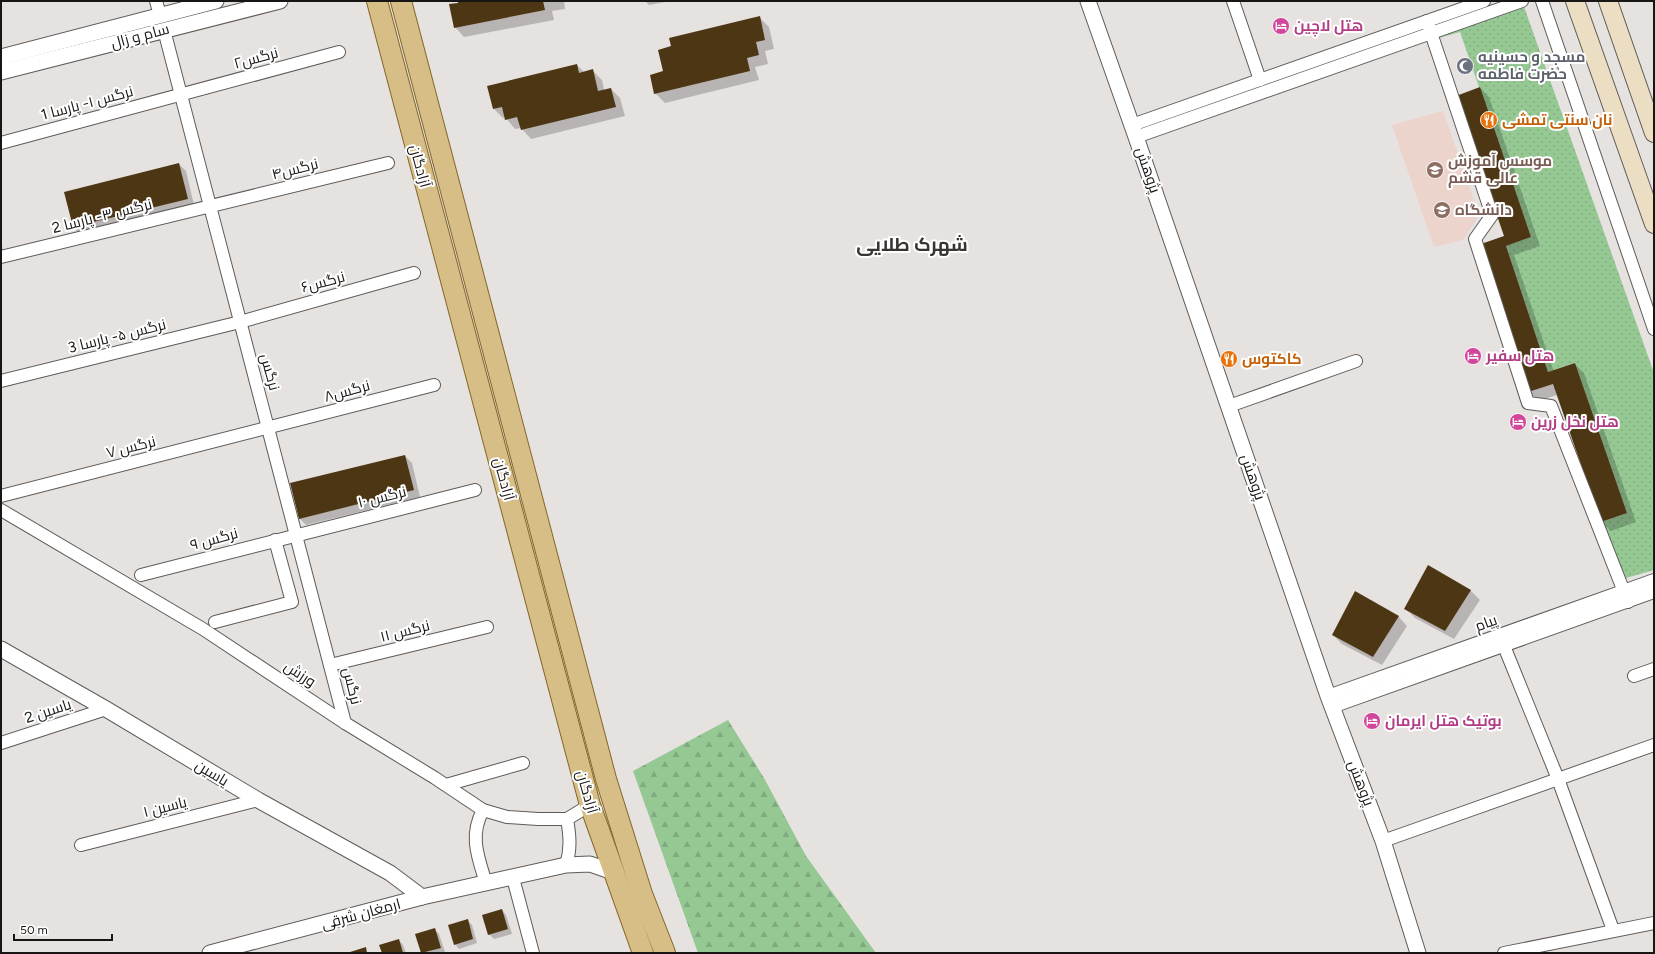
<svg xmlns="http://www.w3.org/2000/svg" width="1655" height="954" font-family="Figtree,Cairo,sans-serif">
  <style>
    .education { fill: #ecd3cc }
    .forest { fill: url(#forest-firs) }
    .park { fill: url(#park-dots) }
    .shadow { fill: #0003 }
    .building { fill: #4d3614 }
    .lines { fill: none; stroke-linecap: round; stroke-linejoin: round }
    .minor-casing { stroke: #5e5b59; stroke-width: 14 }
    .tertiary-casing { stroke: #5e5b59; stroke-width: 17 }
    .secondary-casing { stroke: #5e5b59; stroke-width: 20 }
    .primary-casing { stroke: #83672a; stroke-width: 22 }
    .minor { stroke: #fff; stroke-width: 12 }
    .tertiary { stroke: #fff; stroke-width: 15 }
    .secondary { stroke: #ebdec2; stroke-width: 18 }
    .primary { stroke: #d7be86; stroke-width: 20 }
    .labels { text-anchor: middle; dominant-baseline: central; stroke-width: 4; stroke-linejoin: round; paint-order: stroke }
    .hotel-label { font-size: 15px; font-weight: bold; fill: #b23c85; stroke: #fff; text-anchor: start }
    .street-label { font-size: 15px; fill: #171615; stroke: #fff }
    .worship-label { font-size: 15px; font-weight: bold; fill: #5b616d; stroke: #fff; text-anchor: start }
    .food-label { font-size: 15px; font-weight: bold; fill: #c56008; stroke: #fff; text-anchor: start }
    .education-label { font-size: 15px; font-weight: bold; fill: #785e54; stroke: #fff; text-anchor: start }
    .district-label { font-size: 19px; font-weight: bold; fill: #373432; stroke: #fff }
  </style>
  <defs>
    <pattern id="forest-firs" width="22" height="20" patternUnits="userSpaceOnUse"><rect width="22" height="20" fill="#96c894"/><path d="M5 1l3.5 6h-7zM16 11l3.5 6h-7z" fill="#81ab7f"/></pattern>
    <pattern id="park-dots" width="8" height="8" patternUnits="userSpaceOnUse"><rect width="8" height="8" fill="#96c894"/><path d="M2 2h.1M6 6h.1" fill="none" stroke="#81ab7f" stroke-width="1.8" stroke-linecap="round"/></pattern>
  </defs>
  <rect width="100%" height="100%" fill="#e6e2e0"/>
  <!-- education -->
  <path class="education" d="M 1443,111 L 1479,215 L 1463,240 L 1434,247 L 1392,125 Z"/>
  <!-- forest -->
  <path class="forest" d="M 728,720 L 764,778 L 806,856 L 876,953 L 698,953 L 633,771 Z"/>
  <!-- park -->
  <path class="park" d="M 1522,1 L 1654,373 L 1654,570 L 1626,578 L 1601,522 L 1627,513 L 1575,363 L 1548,372 L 1506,246 L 1531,237 L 1460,32 L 1439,38 L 1437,28 Z"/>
  <!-- shadow -->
  <g class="shadow">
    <path d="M 459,1 L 564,1 L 565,9 L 552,11 L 554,20 L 464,37 L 455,27 Z"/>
    <path d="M 645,1 L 671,1 L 649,5 Z"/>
    <path d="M 759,17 L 769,27 L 774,49 L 765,51 L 768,64 L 755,67 L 759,80 L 665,103 L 655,93 L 665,72 Z"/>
    <path d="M 577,65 L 584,72 L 592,70 L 602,80 L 604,90 L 611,89 L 620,98 L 625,116 L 531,139 L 521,128 L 515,129 L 505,117 L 503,118 L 494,109 Z"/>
    <path d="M 1480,88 L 1489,97 L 1540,246 L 1514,255 L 1554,372 L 1575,364 L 1584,373 L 1636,522 L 1611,531 L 1602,522 L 1557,395 L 1538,401 L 1529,392 L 1482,245 L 1505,236 Z"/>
    <path d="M 179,164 L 186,171 L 194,205 L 80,234 L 73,227 Z"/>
    <path d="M 1,241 L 4,255 L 1,256 Z"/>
    <path d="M 405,456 L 412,463 L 420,497 L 306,525 L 299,518 Z"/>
    <path d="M 1470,590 L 1480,600 L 1454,639 L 1415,618 L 1405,608 Z"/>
    <path d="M 1398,616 L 1407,626 L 1382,665 L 1342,644 L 1333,635 Z"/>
    <path d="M 502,910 L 506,915 L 512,934 L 494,939 L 489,934 Z"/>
    <path d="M 467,920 L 472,925 L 477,943 L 459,949 L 455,944 Z"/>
    <path d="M 435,930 L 439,934 L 445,952 L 422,953 L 416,935 Z"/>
    <path d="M 399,940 L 403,945 L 406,953 L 383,953 Z"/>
  </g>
  <!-- building -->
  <g class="building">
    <path d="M 458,1 L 543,1 L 545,10 L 454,28 L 449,4 L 458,3 Z"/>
    <path d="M 760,16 L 765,40 L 756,42 L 759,55 L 747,58 L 750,71 L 654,94 L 650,75 L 663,71 L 658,50 L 671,46 L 669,38 Z"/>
    <path d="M 577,64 L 579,73 L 593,69 L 598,91 L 611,88 L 616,107 L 521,130 L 517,117 L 505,120 L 502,107 L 493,109 L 487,86 Z"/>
    <path d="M 1480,87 L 1531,237 L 1506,246 L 1548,372 L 1575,363 L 1627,513 L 1601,522 L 1553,384 L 1528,392 L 1481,244 L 1504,236 L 1456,96 Z"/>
    <path d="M 179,163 L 188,199 L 73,227 L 64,192 Z"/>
    <path d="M 405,455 L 414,490 L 299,519 L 290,483 Z"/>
    <path d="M 1428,565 L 1471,590 L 1445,631 L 1404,609 Z"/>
    <path d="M 1355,591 L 1399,616 L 1373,657 L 1332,635 Z"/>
    <path d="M 502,909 L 508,929 L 488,935 L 482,915 Z"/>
    <path d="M 468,919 L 473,939 L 454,945 L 448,925 Z"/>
    <path d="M 435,928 L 441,948 L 421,953 L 415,934 Z"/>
    <path d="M 399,939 L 403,953 L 382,953 L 379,945 Z"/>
    <path d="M 366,947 L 367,953 L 347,953 Z"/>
  </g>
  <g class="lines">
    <!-- minor casing -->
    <g class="minor-casing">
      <g id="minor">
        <path d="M 156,1 L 160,15"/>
        <path d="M 1233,1 L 1260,80"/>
        <path d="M 1542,1 L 1654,329"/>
        <path d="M 1427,21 L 1492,215 L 1475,239 L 1528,403 L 1551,406 L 1628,602"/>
        <path d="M 164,30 L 345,723"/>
        <path d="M 1132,125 L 1484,1"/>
        <path d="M 1136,137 L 1522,1"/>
        <path d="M 1,143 L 339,52"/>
        <path d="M 1,257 L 388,163"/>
        <path d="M 1,381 L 240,322 L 414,273"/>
        <path d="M 1229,406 L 1356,361"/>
        <path d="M 1,496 L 434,385"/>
        <path d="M 1,510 L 203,629 L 345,723 L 435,778 L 483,810 L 507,817 L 538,819 L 567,819 L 590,805"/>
        <path d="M 141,575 L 475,490"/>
        <path d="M 215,622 L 292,602 L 275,540"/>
        <path d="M 1504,646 L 1558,779 L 1613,930"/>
        <path d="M 330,665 L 487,627"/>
        <path d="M 1634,676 L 1654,669"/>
        <path d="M 1328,696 L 1654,580"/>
        <path d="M 1332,707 L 1654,592"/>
        <path d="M 1,743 L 106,709"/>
        <path d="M 446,785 L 523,763"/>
        <path d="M 483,810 C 469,836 478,857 486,883"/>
        <path d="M 1383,841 L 1654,745"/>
        <path d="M 81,845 L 258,800"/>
        <path d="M 566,865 C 571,849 570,836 567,819"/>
        <path d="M 513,878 L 533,953"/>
        <path d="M 1504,953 L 1654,923"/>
      </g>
    </g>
    <!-- tertiary casing -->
    <g class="tertiary-casing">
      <g id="tertiary">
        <path d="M 1088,1 L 1136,137 L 1328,696 L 1383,841 L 1418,953"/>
        <path d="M 1,57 L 216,1"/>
        <path d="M 1,72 L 280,1"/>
        <path d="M 1,649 L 106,709 L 258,800 L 390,873 L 422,897"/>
        <path d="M 210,953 L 422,897 L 566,865 L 590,864 L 613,872"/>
      </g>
    </g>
    <!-- secondary casing -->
    <g class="secondary-casing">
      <g id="secondary">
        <path d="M 1575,1 L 1654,224"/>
        <path d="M 1608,1 L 1654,133"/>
      </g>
    </g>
    <!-- primary casing -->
    <g class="primary-casing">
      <g id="primary">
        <path d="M 377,1 L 590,805 L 643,953"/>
        <path d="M 401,1 L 606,779 L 642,894 L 665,953"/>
      </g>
    </g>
    <!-- minor -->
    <use href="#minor" class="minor"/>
    <!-- tertiary -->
    <use href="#tertiary" class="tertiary"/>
    <!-- secondary -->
    <use href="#secondary" class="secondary"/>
    <!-- primary -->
    <use href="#primary" class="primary"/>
  </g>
  <!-- icons -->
  <defs>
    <g id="hotel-disc" transform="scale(0.9)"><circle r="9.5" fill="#d1479c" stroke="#fff"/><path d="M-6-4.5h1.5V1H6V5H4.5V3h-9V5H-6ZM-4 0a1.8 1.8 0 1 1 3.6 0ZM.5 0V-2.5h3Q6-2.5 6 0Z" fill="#fff"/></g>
    <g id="mosque-disc" transform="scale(0.9)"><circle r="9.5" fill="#6b7280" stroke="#fff"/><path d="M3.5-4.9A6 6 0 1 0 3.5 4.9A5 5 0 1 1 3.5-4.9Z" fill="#fff"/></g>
    <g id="restaurant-disc" transform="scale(0.9)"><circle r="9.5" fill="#e8710a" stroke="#fff"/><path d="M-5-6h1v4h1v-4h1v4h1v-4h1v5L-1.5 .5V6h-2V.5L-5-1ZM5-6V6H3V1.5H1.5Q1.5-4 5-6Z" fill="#fff"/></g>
    <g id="university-disc" transform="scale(0.9)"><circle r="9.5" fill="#8d6e63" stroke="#fff"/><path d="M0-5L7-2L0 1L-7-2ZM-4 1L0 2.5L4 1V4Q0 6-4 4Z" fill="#fff"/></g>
  </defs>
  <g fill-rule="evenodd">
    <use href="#hotel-disc" x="1281" y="26"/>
    <use href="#mosque-disc" x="1465" y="66"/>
    <use href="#restaurant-disc" x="1489" y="120"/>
    <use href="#university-disc" x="1435" y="170"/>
    <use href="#university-disc" x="1442" y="210"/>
    <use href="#hotel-disc" x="1473" y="356"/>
    <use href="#restaurant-disc" x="1229" y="359"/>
    <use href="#hotel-disc" x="1518" y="422"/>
    <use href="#hotel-disc" x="1372" y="721"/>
  </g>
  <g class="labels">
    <!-- hotel labels -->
    <g class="hotel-label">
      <text x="1294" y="26">هتل لاچین</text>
      <text x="1486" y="356">هتل سفیر</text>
      <text x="1531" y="422">هتل نخل زرین</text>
      <text x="1385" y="721">بوتیک هتل ایرمان</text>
    </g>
    <!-- street labels -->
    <g class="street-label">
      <text transform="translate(140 36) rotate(-15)">سام و زال</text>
      <text transform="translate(256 58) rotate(-15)">نرگس۲</text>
      <text transform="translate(87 103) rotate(-15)">نرگس ۱- پارسا 1</text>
      <text transform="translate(420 166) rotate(75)">آزادگان</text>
      <text transform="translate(295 169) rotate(-14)">نرگس۴</text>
      <text transform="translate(1148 170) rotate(71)">پژوهش</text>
      <text transform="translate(102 216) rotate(-14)">نرگس ۳- پارسا 2</text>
      <text transform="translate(323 282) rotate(-15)">نرگس۶</text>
      <text transform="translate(117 336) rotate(-14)">نرگس ۵- پارسا 3</text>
      <text transform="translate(270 372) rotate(75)">نرگس</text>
      <text transform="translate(347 391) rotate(-15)">نرگس۸</text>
      <text transform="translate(131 447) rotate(-14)">نرگس ۷</text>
      <text transform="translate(1253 477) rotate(71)">پژوهش</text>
      <text transform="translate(504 479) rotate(75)">آزادگان</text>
      <text transform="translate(382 497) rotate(-14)">نرگس ۱۰</text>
      <text transform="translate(214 539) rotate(-15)">نرگس ۹</text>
      <text transform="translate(1486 623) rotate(-20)">پیام</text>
      <text transform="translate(405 631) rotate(-14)">نرگس ۱۱</text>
      <text transform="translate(300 674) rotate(33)">ورزش</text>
      <text transform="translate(352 686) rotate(76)">نرگس</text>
      <text transform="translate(48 711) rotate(-18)">یاسین 2</text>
      <text transform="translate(212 773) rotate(31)">یاسین</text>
      <text transform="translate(1361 783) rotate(69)">پژوهش</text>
      <text transform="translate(587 792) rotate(74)">آزادگان</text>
      <text transform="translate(165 807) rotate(-14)">یاسین ۱</text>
      <text transform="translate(361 914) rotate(-15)">ارمغان شرقی</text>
    </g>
    <!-- worship labels -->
    <g class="worship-label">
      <text x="1478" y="57">مسجد و حسینیه<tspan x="1478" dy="17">حضرت فاطمه</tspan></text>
    </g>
    <!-- food labels -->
    <g class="food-label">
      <text x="1502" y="120">نان سنتی تمشی</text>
      <text x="1242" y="359">کاکتوس</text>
    </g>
    <!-- education labels -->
    <g class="education-label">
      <text x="1448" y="161">موسس آموزش<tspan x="1448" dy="17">عالی قشم</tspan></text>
      <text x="1455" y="210">دانشگاه</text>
    </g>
    <!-- district labels -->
    <g class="district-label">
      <text x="912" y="244">شهرک طلایی</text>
    </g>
  </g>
  <!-- border -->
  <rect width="1655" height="954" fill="none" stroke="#171615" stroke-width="4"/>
  <!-- scale -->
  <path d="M14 934v6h98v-6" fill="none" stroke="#171615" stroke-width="2"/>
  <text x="20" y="934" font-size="12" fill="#171615" stroke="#ffffff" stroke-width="3" paint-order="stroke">50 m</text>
</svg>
